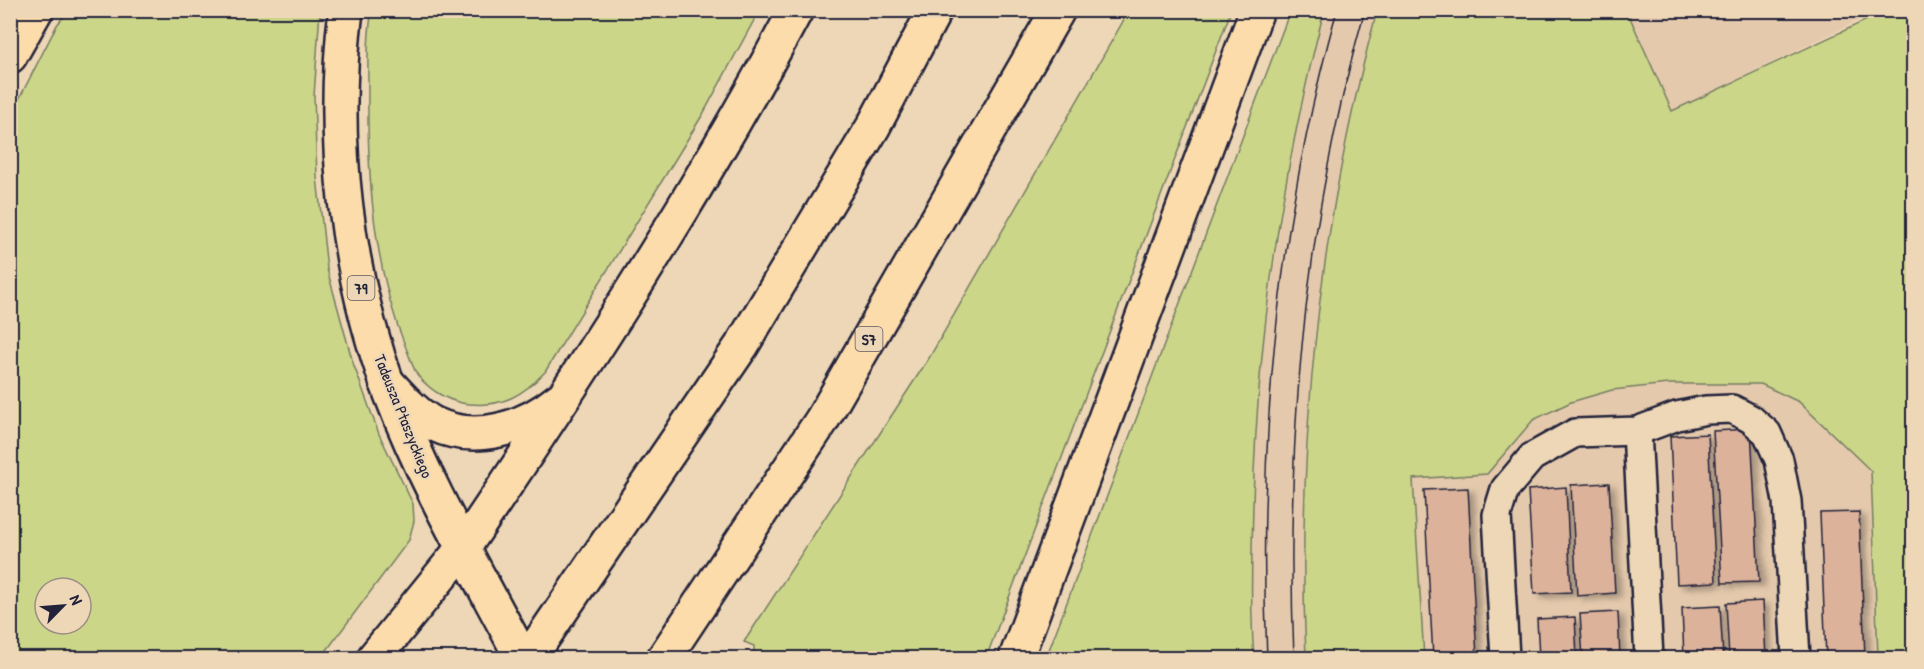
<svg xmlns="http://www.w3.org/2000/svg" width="1924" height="669" font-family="'Patrick Hand',sans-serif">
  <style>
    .built { fill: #e4c9ac }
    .green { fill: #cbd689; stroke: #767c62; stroke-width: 1.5; fill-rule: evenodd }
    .building { fill: #ddb29a; stroke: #22223b; stroke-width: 1.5; filter: url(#shadow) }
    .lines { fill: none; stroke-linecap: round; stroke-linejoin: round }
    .lane-casing { stroke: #22223b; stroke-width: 32 }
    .primary-casing { stroke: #22223b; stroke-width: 38 }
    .highway-casing { stroke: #22223b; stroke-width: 38 }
    .lane { stroke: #edd7b6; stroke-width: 27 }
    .primary { stroke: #fddcac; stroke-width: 33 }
    .highway { stroke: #fddcac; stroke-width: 33 }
    .tram { stroke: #22223b; stroke-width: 1.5 }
    .labels { text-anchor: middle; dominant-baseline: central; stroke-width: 5; stroke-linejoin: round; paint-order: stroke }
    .shield { fill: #edd7b6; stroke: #5f5860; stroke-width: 1.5 }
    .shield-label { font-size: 15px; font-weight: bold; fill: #22223b }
    .street-label { font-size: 16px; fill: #22223b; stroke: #edd7b6 }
  </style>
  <defs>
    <filter id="shadow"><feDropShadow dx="6" dy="4" stdDeviation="3" flood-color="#0004"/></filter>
  </defs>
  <rect width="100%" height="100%" fill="#edd7b6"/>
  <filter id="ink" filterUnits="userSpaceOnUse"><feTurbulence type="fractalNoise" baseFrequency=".0167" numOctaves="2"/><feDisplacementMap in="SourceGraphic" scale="12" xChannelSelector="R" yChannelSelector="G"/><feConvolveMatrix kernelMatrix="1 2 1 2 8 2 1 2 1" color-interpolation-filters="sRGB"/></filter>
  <g filter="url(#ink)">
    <!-- built -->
    <g class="built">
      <path d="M 1324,11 L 1377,11 L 1344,148 L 1315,331 L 1310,388 L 1303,529 L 1306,658 L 1254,658 L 1251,566 L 1256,412 L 1261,358 L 1290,161 Z"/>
      <path d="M 1627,11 L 1878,11 L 1672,111 Z"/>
      <path d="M 1668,384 L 1761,384 L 1799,402 L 1871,471 L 1878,658 L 1424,658 L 1413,478 L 1487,474 L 1533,420 L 1571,402 L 1612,390 Z"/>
    </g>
    <!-- green -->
    <g class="green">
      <path d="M 68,11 L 320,11 L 314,96 L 317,177 L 327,269 L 353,363 L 379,434 L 413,504 L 414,521 L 409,540 L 321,658 L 11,658 L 11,115 L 57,25 ZM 45,588 L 81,588 L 81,624 L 45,624 Z"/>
      <path d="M 372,11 L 759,11 L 703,114 L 545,372 C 523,395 503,407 470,404 C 451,403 432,392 419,377 C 413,370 410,357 406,348 C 373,267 367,174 368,88 C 368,62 367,36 372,11 Z"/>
      <path d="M 1129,11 L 1231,11 L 986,658 L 754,658 L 754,646 L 744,642 L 929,358 Z"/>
      <path d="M 1290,11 L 1324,11 C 1282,172 1257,337 1253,504 C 1252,555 1250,607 1254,658 L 1046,658 Z"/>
      <path d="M 1377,11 L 1627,11 L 1672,111 L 1886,11 L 1913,11 L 1913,658 L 1878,658 L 1871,471 L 1799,402 L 1761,384 L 1668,384 L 1612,390 L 1571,402 L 1533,420 L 1487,474 L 1413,479 L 1424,658 L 1306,658 C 1296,439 1320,222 1377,11 Z"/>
    </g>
    <!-- building -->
    <g class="building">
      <path d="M 1751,429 L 1759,582 L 1722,583 L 1713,431 Z"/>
      <path d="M 1708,434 L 1716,582 L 1677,584 L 1670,436 Z"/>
      <path d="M 1609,483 L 1615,593 L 1577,596 L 1571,485 Z"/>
      <path d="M 1566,487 L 1571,592 L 1534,594 L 1528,490 Z"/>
      <path d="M 1468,488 L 1477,658 L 1433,658 L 1424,490 Z"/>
      <path d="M 1859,512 L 1865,658 L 1826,658 L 1820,513 Z"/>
      <path d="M 1763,601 L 1766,658 L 1729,658 L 1726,603 Z"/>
      <path d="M 1720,606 L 1723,658 L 1684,658 L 1682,608 Z"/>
      <path d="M 1618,612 L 1620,658 L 1583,658 L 1580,614 Z"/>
      <path d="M 1575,617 L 1577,658 L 1539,658 L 1537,619 Z"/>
    </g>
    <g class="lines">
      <!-- lane casing -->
      <g class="lane-casing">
        <g id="lane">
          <path d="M 1637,431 L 1649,658"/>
          <path d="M 1505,658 L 1497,515 L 1505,489 L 1532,457 L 1575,433 L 1637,431 L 1677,416 L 1706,410 L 1732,409 L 1751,419 L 1767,433 L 1779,460 L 1787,501 L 1796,658"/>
        </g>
      </g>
      <!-- primary casing -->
      <g class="primary-casing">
        <g id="primary">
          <path d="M 346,10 C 330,138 346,274 391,394 C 426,486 477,572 522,658"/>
          <path d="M 10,56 L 36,10"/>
          <path d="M 374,658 L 464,547"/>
        </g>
      </g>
      <!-- highway casing -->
      <g class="highway-casing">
        <g id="highway">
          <path d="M 386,381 C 400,396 415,414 434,424 C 476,444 525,428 559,400"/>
          <path d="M 464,547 C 582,372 697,196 796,10"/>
          <path d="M 529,658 L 742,345 L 873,127 L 935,10"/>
          <path d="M 664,658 L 822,420 L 1058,10"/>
          <path d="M 1016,658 L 1257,10"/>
        </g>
      </g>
      <!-- lane -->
      <use href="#lane" class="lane"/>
      <!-- primary -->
      <use href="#primary" class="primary"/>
      <!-- highway -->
      <use href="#highway" class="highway"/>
      <!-- tram -->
      <g class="tram">
        <path d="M 1267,658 C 1257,441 1278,220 1337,10"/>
        <path d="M 1294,658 C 1285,441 1305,220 1365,10"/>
      </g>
    </g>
  </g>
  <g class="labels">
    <!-- shield labels -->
    <g class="shield">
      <rect x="347.5" y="276" width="27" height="24" rx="4.5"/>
      <rect x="855.5" y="327" width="27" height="24" rx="4.5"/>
    </g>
    <g class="shield-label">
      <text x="361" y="288">79</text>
      <text x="869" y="339">S7</text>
    </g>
    <!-- street labels -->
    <g class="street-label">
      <text transform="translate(404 416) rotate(68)">Tadeusza Ptaszyckiego</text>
    </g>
  </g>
  <!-- margin -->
  <rect width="1924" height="669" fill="none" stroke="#edd7b6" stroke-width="36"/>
  <rect x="18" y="18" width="1888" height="633" fill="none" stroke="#22223b" stroke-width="2" filter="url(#ink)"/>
  <!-- north arrow -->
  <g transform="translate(63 606) rotate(65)"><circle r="28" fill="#edd7b6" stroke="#9c8f85" stroke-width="1.5"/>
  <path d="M0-4.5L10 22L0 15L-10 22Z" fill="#22223b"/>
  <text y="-9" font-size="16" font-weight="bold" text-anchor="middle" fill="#22223b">N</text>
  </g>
</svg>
